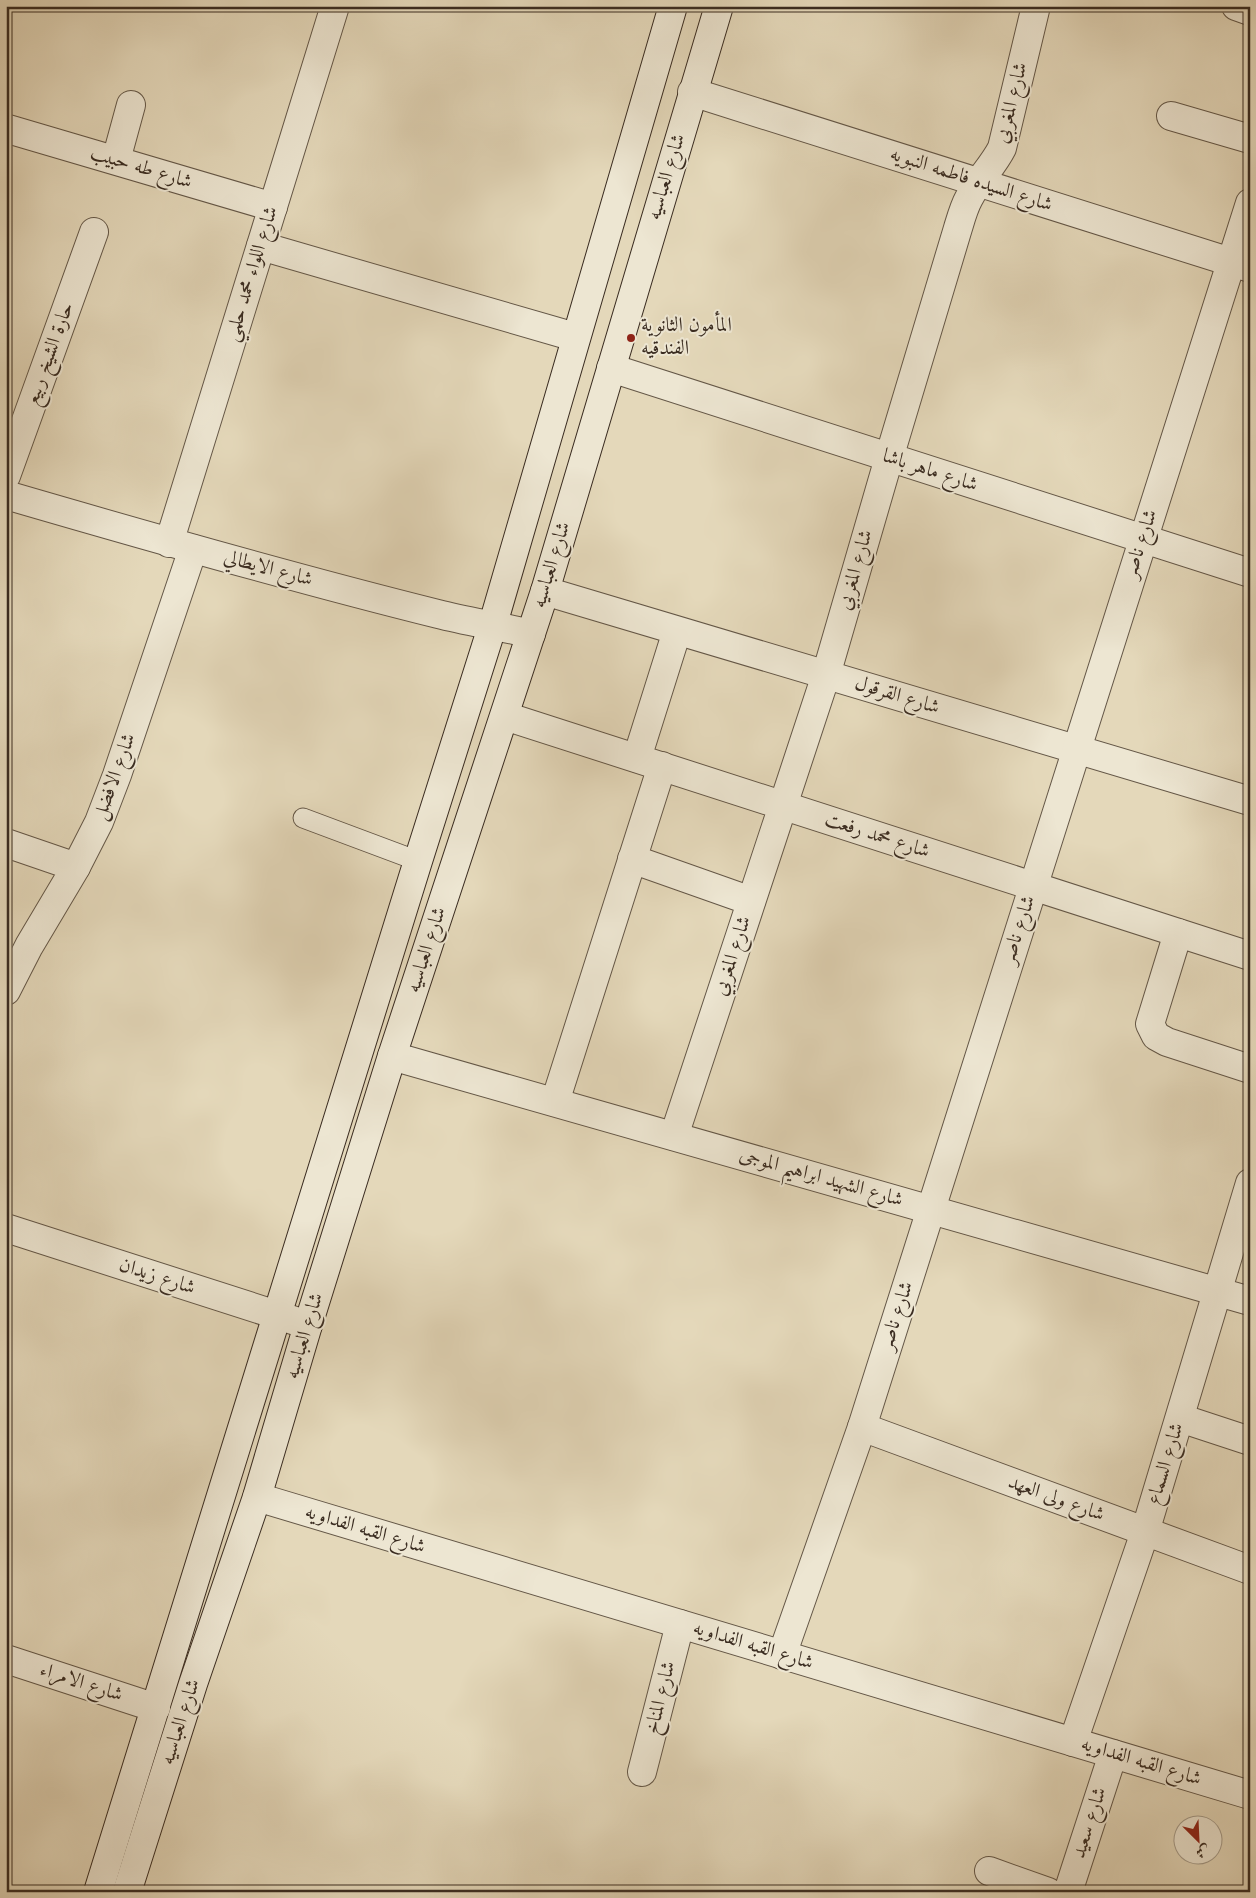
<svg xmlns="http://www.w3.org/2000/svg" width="1256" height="1898" font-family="'Old Standard TT',Amiri,serif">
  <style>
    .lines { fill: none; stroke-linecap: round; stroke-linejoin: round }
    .lane-casing { stroke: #645747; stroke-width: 21 }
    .street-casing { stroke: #645747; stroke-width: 30 }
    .secondary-casing { stroke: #3a2c21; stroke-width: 30 }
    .lane { stroke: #ede6d2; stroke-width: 19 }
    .street { stroke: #ede6d2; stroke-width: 28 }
    .secondary { stroke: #ede6d2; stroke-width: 28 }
    .poi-dot { fill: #8f2418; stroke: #ede6d2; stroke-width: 2 }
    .labels { text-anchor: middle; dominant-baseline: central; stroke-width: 4; stroke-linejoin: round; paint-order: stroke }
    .street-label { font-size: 20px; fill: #3a2c21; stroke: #ede6d2 }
    .poi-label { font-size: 20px; fill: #3a2c21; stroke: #ede6d2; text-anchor: start }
  </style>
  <rect width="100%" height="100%" fill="#e4d8ba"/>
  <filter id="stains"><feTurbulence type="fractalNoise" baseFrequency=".004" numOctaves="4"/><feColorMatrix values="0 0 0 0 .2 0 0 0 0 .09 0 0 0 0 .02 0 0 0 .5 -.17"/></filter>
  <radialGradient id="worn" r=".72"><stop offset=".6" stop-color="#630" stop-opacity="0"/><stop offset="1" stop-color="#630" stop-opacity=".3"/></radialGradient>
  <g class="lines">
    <!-- lane casing -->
    <g class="lane-casing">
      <path id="lane" d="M 303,818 L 418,861"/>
    </g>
    <!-- street casing -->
    <g class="street-casing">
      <g id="street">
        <path d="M 1236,6 L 1250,11"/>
        <path d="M 692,92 L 1250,268"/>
        <path d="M 1171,116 L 1250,139"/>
        <path d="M 8,129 L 273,207"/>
        <path d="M 116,160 L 131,105"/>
        <path d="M 261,246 L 575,337"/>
        <path d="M 611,368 L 1250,573"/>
        <path d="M 6,476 L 94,232"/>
        <path d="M 6,495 C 150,537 293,578 438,614 C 469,622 500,626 531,634"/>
        <path d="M 169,543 L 335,6"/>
        <path d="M 545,591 L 1250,801"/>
        <path d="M 505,716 L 1250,956"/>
        <path d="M 637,758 L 677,631"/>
        <path d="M 6,843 L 76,867"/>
        <path d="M 632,859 L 751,901"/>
        <path d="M 1178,933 L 1150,1024 L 1156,1036 L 1167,1042 L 1250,1069"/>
        <path d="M 6,991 L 29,946 L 76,867 L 99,822 L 117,775 L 193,549"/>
        <path d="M 392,1056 L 1250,1301"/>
        <path d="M 555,1102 L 662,766"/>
        <path d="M 674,1136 L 826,675 L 889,458 L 958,228 C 961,218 964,207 969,198 C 978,180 993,166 1002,148 L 1036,6"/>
        <path d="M 6,1228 L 308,1325"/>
        <path d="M 1180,1418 L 1250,1441"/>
        <path d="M 862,1427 L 1250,1570"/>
        <path d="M 257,1497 L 1250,1795"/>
        <path d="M 782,1655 L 862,1427 L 1250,203"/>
        <path d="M 6,1659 L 156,1708"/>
        <path d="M 1073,1742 L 1145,1532 L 1250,1183"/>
        <path d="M 642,1772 L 680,1624"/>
        <path d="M 989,1871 L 1048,1892"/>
        <path d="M 1068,1892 L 1113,1754"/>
      </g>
    </g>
    <!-- secondary casing -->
    <g class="secondary-casing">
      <g id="secondary">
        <path d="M 98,1892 L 418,861 L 493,624 L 673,6"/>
        <path d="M 127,1892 L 193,1684 L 257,1497 L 308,1325 L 392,1056 L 545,591 L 719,6"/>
      </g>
    </g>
    <!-- lane -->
    <use href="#lane" class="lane"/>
    <!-- street -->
    <use href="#street" class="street"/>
    <!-- secondary -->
    <use href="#secondary" class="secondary"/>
  </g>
  <!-- markers -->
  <circle class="poi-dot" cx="631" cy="338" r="5"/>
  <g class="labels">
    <!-- street labels -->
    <g class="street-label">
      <text transform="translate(1012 103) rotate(-76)">شارع المغربي</text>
      <text transform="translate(141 168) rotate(17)">شارع طه حبيب</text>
      <text transform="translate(667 177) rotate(-73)">شارع العباسيه</text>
      <text transform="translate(971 180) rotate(18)">شارع السيده فاطمه النبويه</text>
      <text transform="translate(252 274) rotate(-73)">شارع اللواء محمد حلمي</text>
      <text transform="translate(50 354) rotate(-70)">حارة الشيخ ربيع</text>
      <text transform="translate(930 471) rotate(18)">شارع ماهر باشا</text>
      <text transform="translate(1141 544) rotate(-72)">شارع ناصر</text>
      <text transform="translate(552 565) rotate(-73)">شارع العباسيه</text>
      <text transform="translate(268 569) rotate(15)">شارع الايطالي</text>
      <text transform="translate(856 570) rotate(-74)">شارع المغربي</text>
      <text transform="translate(897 696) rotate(17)">شارع القرقول</text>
      <text transform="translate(115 777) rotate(-70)">شارع الافضل</text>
      <text transform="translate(877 836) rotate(18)">شارع محمد رفعت</text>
      <text transform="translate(1019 930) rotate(-72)">شارع ناصر</text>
      <text transform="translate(427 950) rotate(-72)">شارع العباسيه</text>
      <text transform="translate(733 956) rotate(-72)">شارع المغربي</text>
      <text transform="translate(821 1178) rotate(16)">شارع الشهيد ابراهيم الموجى</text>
      <text transform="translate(157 1277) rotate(18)">شارع زيدان</text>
      <text transform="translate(897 1316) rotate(-72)">شارع ناصر</text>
      <text transform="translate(305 1336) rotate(-73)">شارع العباسيه</text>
      <text transform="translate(1166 1464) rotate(-73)">شارع السماع</text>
      <text transform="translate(1056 1499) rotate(20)">شارع ولى العهد</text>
      <text transform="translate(365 1530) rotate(17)">شارع القبه الفداويه</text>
      <text transform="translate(753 1646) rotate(17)">شارع القبه الفداويه</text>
      <text transform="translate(81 1683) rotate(18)">شارع الامراء</text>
      <text transform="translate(661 1698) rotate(-76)">شارع المناخ</text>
      <text transform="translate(181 1722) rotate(-72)">شارع العباسيه</text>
      <text transform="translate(1141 1762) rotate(17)">شارع القبه الفداويه</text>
      <text transform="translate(1090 1823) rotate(-72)">شارع سعيد</text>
    </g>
    <!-- poi labels -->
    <g class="poi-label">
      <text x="641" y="326">المأمون الثانوية<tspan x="641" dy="23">الفندقيه</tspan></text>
    </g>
  </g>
  <!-- margin -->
  <rect width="1256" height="1898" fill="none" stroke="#e4d8ba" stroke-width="25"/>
  <rect x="8" y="8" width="1241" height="1883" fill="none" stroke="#3a2c21" stroke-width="2.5"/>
  <rect x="12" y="12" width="1231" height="1873" fill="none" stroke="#3a2c21"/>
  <!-- north arrow -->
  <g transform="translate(1198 1840) rotate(156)"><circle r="24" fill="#ede6d2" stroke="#a59c8b"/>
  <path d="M0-4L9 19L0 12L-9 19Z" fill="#8f2418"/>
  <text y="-8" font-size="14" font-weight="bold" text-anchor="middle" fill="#3a2c21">ش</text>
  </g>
  <rect width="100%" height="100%" filter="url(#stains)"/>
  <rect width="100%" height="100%" fill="url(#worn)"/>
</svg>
